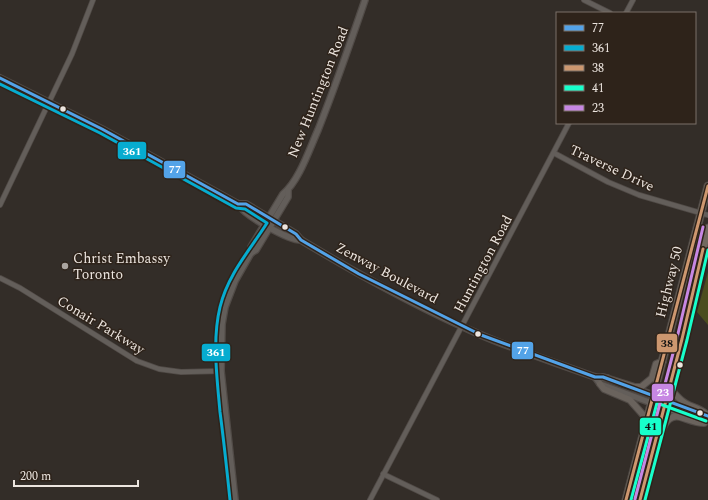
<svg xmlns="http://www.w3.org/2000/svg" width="708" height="500" font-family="Spectral,serif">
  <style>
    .green { fill: #4b4d1f }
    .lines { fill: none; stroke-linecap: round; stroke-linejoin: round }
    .minor-casing { stroke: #514b47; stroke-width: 6 }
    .tertiary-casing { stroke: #514b47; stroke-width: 8 }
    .secondary-casing { stroke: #514b47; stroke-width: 8 }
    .primary-casing { stroke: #514b47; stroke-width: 9 }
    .minor { stroke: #635e5a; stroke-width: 4.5 }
    .tertiary { stroke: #635e5a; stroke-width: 5.5 }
    .secondary { stroke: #6a635d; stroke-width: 6 }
    .primary { stroke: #716960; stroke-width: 7 }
    .bus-1-casing { stroke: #2e231a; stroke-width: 6 }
    .bus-2-casing { stroke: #2e231a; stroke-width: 6 }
    .bus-3-casing { stroke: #2e231a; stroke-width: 6 }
    .bus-4-casing { stroke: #2e231a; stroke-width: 6 }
    .bus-5-casing { stroke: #2e231a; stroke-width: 6 }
    .bus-1 { stroke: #53a3e8; stroke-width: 3 }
    .bus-2 { stroke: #06acd0; stroke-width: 3 }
    .bus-3 { stroke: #cd976f; stroke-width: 3 }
    .bus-4 { stroke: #17ffcb; stroke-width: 3 }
    .bus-5 { stroke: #c787e3; stroke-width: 3 }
    .bus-dot { fill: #ece5df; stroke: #2e231a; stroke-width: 1.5 }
    .poi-dot { fill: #aba59f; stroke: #2e231a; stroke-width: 1.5 }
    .labels { text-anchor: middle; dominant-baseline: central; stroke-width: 3; stroke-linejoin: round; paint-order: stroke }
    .street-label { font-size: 14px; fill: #ece5df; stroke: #2e231a }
    .poi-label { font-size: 14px; fill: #ece5df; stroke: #2e231a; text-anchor: start }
    .line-badge { stroke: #2e231a; stroke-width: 1.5 }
    .badge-label { font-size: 11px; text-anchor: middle; font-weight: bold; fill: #fff }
    .pale-badge-label { font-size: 11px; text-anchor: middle; font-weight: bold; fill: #111 }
  </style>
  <rect width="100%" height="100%" fill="#332d28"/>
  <!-- green -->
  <path class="green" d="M 708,272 L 708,325 L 697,312 Z"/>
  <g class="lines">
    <!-- minor casing -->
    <g class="minor-casing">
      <g id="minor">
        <path d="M 584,0 L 610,13"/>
        <path d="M 626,13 L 633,0"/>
        <path d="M 554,153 L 608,182 L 639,195 L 708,215"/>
        <path d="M 0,205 L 72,54 L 93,0"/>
        <path d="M 0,278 L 20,288 L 137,361 L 159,369 L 181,372 L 221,371"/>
        <path d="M 383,474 L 437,500"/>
        <path d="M 370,500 L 569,123"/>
      </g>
    </g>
    <!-- tertiary casing -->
    <g class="tertiary-casing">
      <g id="tertiary">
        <path d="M 0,78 L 102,129 L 238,204 L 246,204 L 296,234 L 301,240 C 359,275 419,308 481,335 C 518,351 557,363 595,377 L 607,378"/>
        <path d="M 238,204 C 245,216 288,240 301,240"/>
        <path d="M 251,253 L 251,247 L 283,194 C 299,181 309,150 318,130 C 335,87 350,44 365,0"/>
        <path d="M 595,377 L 600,384 L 687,416"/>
        <path d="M 634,388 L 704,414"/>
        <path d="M 235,500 L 221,371 L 222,324 L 225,307 L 235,281 L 251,253 L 256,250 L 288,197 L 288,190"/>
      </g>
    </g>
    <!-- secondary casing -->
    <g class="secondary-casing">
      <g id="secondary">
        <path d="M 603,377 L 635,387 L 641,387 L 652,378 L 656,364 L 663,361"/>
        <path d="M 674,380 L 673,392 C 677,396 680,400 685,403 C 693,408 701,408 707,415"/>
        <path d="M 600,384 L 604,389 L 630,400 L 645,417 L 643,424"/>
        <path d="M 655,454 C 659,443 662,412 680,417 C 687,419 696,423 704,423"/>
      </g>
    </g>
    <!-- primary casing -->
    <g class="primary-casing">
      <g id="primary">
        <path d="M 626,500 L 708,186"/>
        <path d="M 640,500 L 682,339 L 708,228"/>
      </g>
    </g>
    <!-- minor -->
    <use href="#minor" class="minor"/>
    <!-- tertiary -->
    <use href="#tertiary" class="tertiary"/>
    <!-- secondary -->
    <use href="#secondary" class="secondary"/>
    <!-- primary -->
    <use href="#primary" class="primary"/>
    <!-- bus-1 casing -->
    <g class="bus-1-casing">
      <path id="bus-1" d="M 0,78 L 102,129 L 238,204 L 246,204 L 296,234 L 301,240 L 359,274 L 481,335 L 595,377 L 603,377 L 708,416"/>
    </g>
    <!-- bus-2 casing -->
    <g class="bus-2-casing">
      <path id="bus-2" d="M 0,84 L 100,133 L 236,208 L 245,209 L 267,223 C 250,250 228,274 220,307 C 212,340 217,378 220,412 C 224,442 227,471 230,500"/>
    </g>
    <!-- bus-3 casing -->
    <g class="bus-3-casing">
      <g id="bus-3">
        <path d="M 626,500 L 708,186"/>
        <path d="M 640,500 L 682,339 L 703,249"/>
      </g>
    </g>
    <!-- bus-4 casing -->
    <g class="bus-4-casing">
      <g id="bus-4">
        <path d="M 631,500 L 657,403 L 706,421"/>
        <path d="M 645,500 L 687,340 L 708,250"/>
      </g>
    </g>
    <!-- bus-5 casing -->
    <g class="bus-5-casing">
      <path id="bus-5" d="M 635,499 L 677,338 L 703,227"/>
    </g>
    <!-- bus-1 -->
    <use href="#bus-1" class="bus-1"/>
    <!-- bus-2 -->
    <use href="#bus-2" class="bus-2"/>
    <!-- bus-3 -->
    <use href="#bus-3" class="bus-3"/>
    <!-- bus-4 -->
    <use href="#bus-4" class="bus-4"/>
    <!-- bus-5 -->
    <use href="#bus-5" class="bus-5"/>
  </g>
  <!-- markers -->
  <g class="bus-dot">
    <circle cx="63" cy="109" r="3.5"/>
    <circle cx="285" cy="227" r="3.5"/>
    <circle cx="478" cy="334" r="3.5"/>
    <circle cx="680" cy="365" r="3.5"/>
    <circle cx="700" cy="413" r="3.5"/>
  </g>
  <circle class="poi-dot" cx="65" cy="266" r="4"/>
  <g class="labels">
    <!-- street labels -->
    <g class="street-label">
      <text transform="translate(318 92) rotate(-68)">New Huntington Road</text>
      <text transform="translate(612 168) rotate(25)">Traverse Drive</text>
      <text transform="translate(483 264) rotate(-62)">Huntington Road</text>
      <text transform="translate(387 273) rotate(28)">Zenway Boulevard</text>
      <text transform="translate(669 282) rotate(-76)">Highway 50</text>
      <text transform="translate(101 325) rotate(31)">Conair Parkway</text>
    </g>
    <!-- poi labels -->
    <g class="poi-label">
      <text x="73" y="258">Christ Embassy<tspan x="73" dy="16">Toronto</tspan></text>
    </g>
  </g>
  <g class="line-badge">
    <rect x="117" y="141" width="30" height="19" rx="4" fill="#06acd0"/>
    <rect x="163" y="160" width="23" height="19" rx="4" fill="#53a3e8"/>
    <rect x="656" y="333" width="22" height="20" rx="4" fill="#cd976f"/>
    <rect x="511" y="341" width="23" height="19" rx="4" fill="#53a3e8"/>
    <rect x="201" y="343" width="30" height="19" rx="4" fill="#06acd0"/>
    <rect x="651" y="383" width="23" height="19" rx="4" fill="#c787e3"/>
    <rect x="639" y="417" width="23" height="19" rx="4" fill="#17ffcb"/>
  </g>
  <g class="badge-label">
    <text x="132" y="155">361</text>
    <text x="175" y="173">77</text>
    <text x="523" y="354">77</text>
    <text x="216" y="356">361</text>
    <text x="663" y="396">23</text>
  </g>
  <g class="pale-badge-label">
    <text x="667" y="347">38</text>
    <text x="651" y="430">41</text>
  </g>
  <!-- legend -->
  <rect x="556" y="12" width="140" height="112" fill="#2e231a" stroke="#7a7169"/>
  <rect x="564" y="25" width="20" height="6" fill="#53a3e8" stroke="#7a7169"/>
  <text x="592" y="32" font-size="12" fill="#ece5df">77</text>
  <rect x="564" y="45" width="20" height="6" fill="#06acd0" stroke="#7a7169"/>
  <text x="592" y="52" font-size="12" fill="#ece5df">361</text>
  <rect x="564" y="65" width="20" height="6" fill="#cd976f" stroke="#7a7169"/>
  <text x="592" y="72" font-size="12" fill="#ece5df">38</text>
  <rect x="564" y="85" width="20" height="6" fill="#17ffcb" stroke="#7a7169"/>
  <text x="592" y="92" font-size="12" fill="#ece5df">41</text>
  <rect x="564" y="105" width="20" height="6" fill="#c787e3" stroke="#7a7169"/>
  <text x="592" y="112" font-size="12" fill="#ece5df">23</text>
  <!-- scale -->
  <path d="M14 480v6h124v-6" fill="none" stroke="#ece5df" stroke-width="2"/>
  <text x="20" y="480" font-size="12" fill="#ece5df" stroke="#2e231a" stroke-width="3" paint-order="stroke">200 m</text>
</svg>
